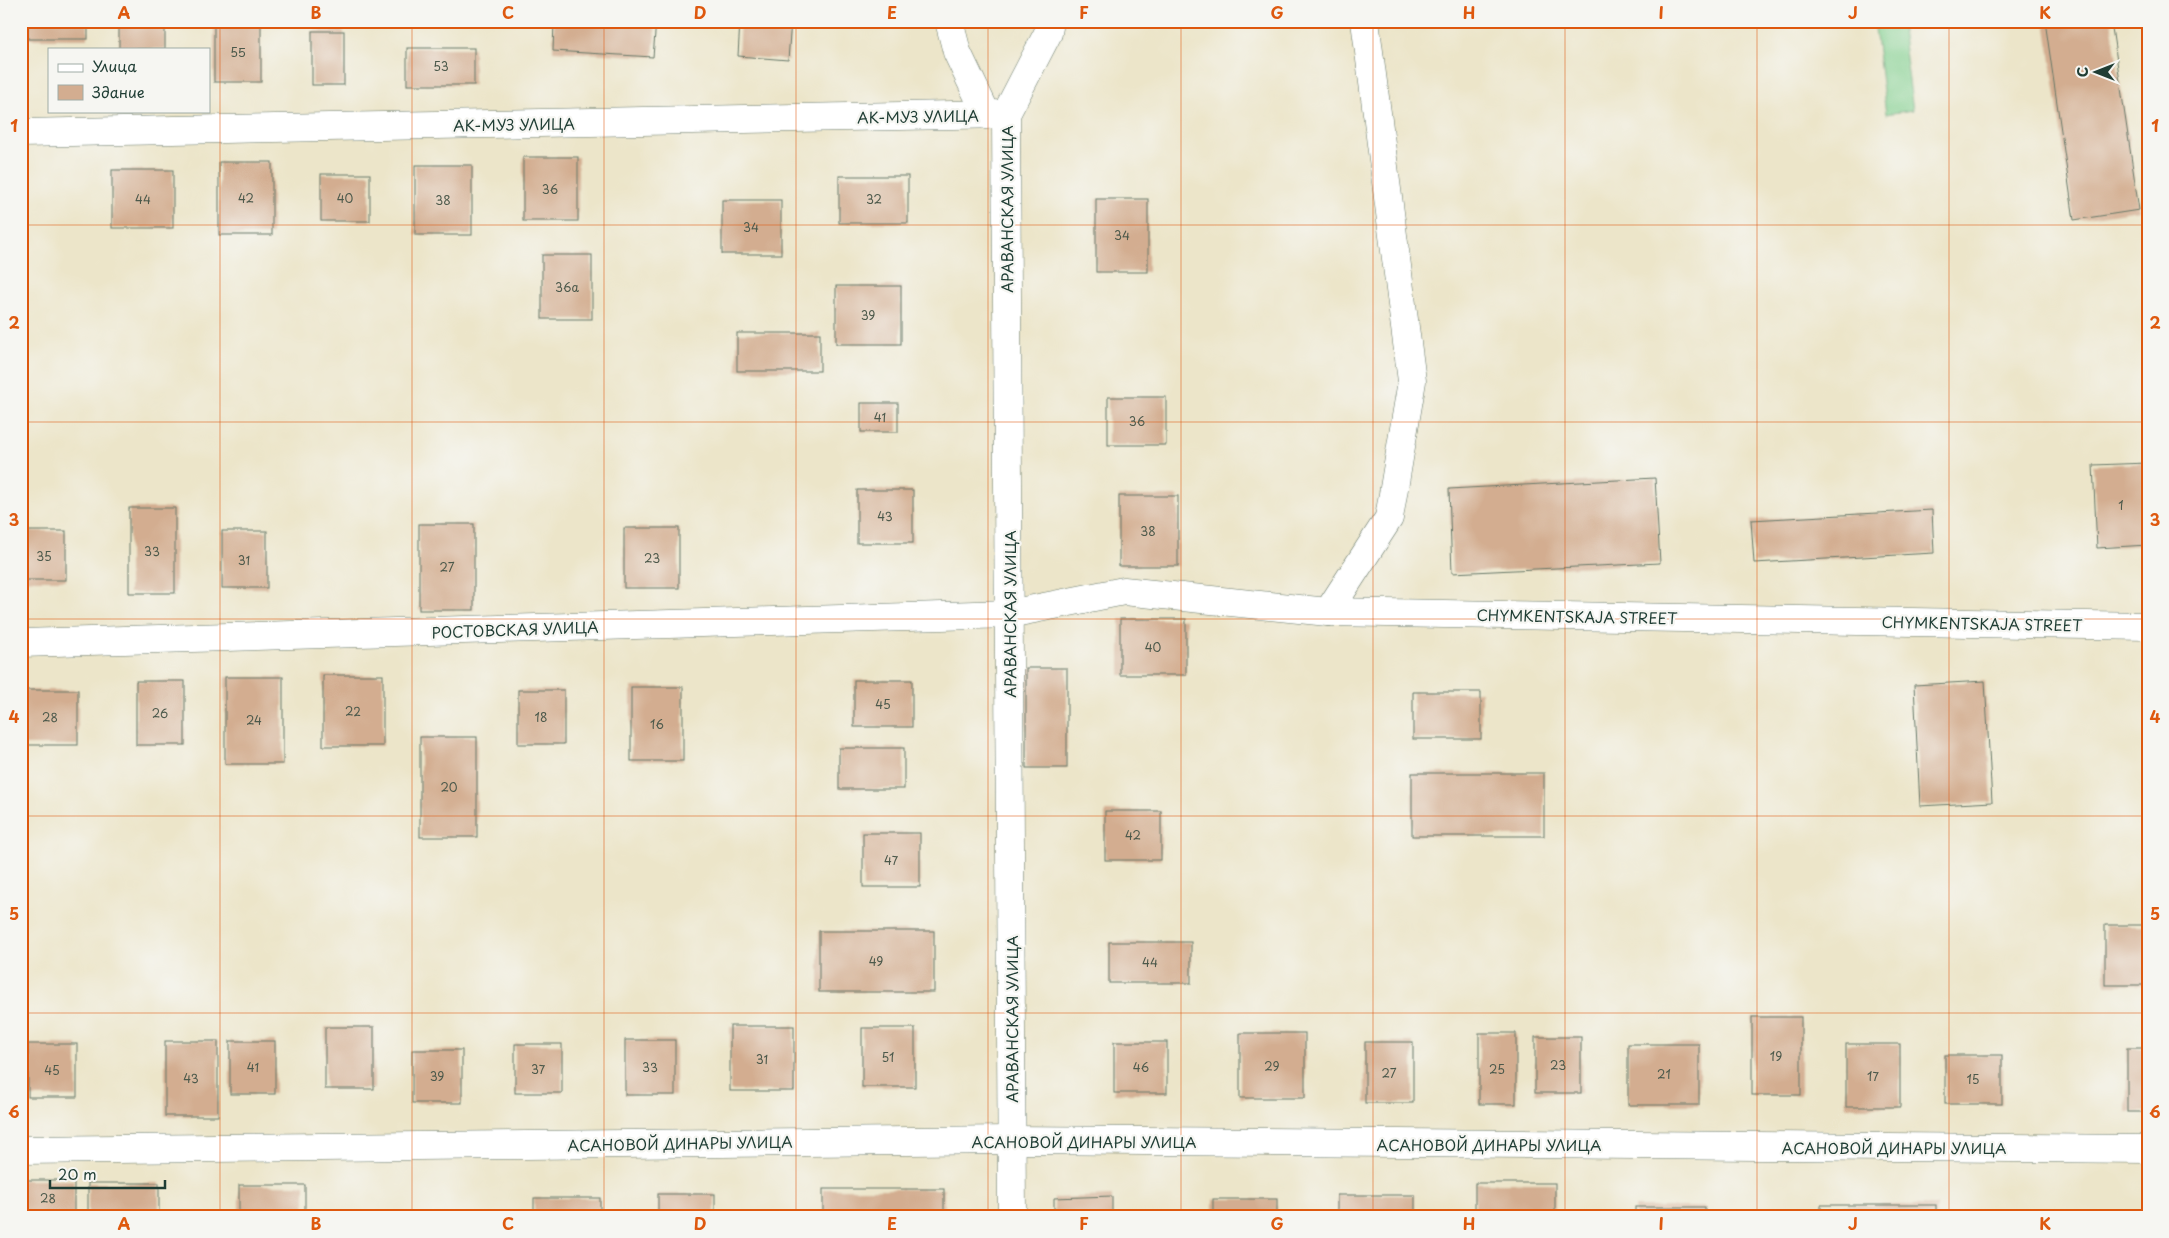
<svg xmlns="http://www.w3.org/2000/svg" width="2169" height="1238" font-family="'Playpen Sans',sans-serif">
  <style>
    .green { fill: #82cf8e; stroke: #508661 }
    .building { fill: #d3ad90 }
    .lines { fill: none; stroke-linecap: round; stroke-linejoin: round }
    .minor-casing { stroke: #677868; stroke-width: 29 }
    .minor { stroke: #fff; stroke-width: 28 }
    .grid { fill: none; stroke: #de580e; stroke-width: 1; stroke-opacity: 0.55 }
    .labels { text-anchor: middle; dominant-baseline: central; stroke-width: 4.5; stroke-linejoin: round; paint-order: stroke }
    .number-label { font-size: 12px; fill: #4c594b }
    .street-label { font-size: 15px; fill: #1f3d34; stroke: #f6f6f2 }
    .neatline { fill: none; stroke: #de580e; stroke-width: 2 }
    .grid-label { font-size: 16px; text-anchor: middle; font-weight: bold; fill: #de580e }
  </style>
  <rect width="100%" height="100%" fill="#f6f6f2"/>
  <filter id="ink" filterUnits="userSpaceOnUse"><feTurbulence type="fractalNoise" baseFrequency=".02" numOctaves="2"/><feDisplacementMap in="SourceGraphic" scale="10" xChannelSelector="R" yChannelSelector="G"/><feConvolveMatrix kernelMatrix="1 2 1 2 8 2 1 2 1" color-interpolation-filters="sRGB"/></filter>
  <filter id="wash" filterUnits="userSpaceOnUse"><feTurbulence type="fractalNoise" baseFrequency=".0096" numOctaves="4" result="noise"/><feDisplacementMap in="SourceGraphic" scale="20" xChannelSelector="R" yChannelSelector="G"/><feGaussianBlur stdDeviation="1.12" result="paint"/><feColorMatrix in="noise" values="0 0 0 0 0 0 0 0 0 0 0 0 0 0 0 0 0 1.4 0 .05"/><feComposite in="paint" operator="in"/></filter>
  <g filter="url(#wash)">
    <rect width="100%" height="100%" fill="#ece5c9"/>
    <!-- green -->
    <path class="green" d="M 1874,21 L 1901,21 L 1913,110 L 1886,114 Z"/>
    <g id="blocks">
      <!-- building -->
      <g class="building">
        <rect x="28" y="21" width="60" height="18"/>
        <rect x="119" y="21" width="46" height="28"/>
        <rect x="214" y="21" width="47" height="61"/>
        <path d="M 554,21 L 656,21 L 653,57 L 553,51 Z"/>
        <path d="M 740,21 L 791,21 L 788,60 L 738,56 Z"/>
        <path d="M 2045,21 L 2111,21 L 2139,210 L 2074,220 Z"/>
        <rect x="312" y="31" width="32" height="54"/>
        <rect x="407" y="48" width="67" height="37"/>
        <rect x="523" y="157" width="55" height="64"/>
        <rect x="219" y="162" width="53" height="73"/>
        <rect x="415" y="165" width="57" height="70"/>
        <rect x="112" y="170" width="61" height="58"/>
        <rect x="321" y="174" width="49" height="47"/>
        <rect x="839" y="176" width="69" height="47"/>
        <rect x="1096" y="199" width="52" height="73"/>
        <rect x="722" y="200" width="59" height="54"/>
        <rect x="542" y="255" width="50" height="64"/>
        <rect x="836" y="286" width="65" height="58"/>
        <rect x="737" y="333" width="83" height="38"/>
        <rect x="1108" y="397" width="58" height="48"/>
        <rect x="861" y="403" width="37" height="29"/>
        <path d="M 2148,463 L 2148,545 L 2097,548 L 2093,465 Z"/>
        <path d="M 1655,478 L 1660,563 L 1452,573 L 1449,489 Z"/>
        <rect x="857" y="490" width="56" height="53"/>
        <rect x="1119" y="496" width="59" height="70"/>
        <rect x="129" y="508" width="46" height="85"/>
        <path d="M 1932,510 L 1934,553 L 1754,563 L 1751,520 Z"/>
        <rect x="419" y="524" width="55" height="86"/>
        <rect x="624" y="528" width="55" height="60"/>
        <rect x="21" y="531" width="45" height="49"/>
        <rect x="222" y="531" width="45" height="57"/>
        <rect x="1120" y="619" width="66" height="56"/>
        <rect x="1026" y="668" width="41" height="100"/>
        <rect x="323" y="675" width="60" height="71"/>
        <rect x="225" y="677" width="58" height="87"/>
        <rect x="854" y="680" width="58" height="47"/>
        <rect x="136" y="681" width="49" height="64"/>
        <path d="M 1985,681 L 1992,802 L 1920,806 L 1914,685 Z"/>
        <rect x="631" y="687" width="52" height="74"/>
        <rect x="21" y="690" width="57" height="55"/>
        <rect x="518" y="690" width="46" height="54"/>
        <rect x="1413" y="692" width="68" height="47"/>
        <rect x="420" y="737" width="57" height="100"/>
        <rect x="839" y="748" width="65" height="41"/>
        <rect x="1412" y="773" width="132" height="63"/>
        <rect x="1105" y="811" width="56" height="49"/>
        <rect x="863" y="833" width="57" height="54"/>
        <rect x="2105" y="925" width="43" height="60"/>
        <rect x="819" y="931" width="115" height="61"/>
        <rect x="1109" y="942" width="82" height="41"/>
        <rect x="1752" y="1017" width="49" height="78"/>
        <rect x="730" y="1026" width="64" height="65"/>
        <rect x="325" y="1027" width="49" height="62"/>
        <rect x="862" y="1028" width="53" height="59"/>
        <rect x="1240" y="1033" width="65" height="65"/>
        <rect x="1479" y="1033" width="37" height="71"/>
        <rect x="1535" y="1037" width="46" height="56"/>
        <rect x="625" y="1040" width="50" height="55"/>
        <rect x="165" y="1041" width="53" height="75"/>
        <rect x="230" y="1041" width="45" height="53"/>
        <rect x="1114" y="1042" width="53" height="51"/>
        <rect x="1365" y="1042" width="48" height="61"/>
        <rect x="28" y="1044" width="49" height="53"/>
        <rect x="515" y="1044" width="47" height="49"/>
        <rect x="1628" y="1044" width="71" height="61"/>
        <rect x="1846" y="1044" width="54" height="63"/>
        <rect x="2127" y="1048" width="21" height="64"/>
        <rect x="412" y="1050" width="50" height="53"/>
        <rect x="1945" y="1055" width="57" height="49"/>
        <rect x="21" y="1180" width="53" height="37"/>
        <rect x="88" y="1183" width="71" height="34"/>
        <rect x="1475" y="1183" width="80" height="34"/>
        <rect x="239" y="1185" width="66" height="32"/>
        <rect x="823" y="1189" width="121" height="28"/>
        <rect x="658" y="1194" width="57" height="23"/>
        <rect x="1337" y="1195" width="78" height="22"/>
        <path d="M 1112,1196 L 1112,1217 L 1054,1217 L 1054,1198 Z"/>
        <rect x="534" y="1198" width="66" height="19"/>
        <rect x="1213" y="1199" width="64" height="18"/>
        <rect x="1821" y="1205" width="115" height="12"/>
        <rect x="1635" y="1207" width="70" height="10"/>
      </g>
    </g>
  </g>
  <g filter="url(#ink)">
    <use href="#blocks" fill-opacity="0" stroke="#677868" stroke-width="1"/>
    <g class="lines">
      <!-- minor casing -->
      <g class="minor-casing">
        <g id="minor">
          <path d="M 949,21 L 957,52 L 987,115"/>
          <path d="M 21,133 L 1006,114"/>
          <path d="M 1328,612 L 1389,518 L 1412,381 L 1365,21"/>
          <path d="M 21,643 L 1009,614 L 1124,591 L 1328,612 L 2148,626"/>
          <path d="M 21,1150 L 1011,1140 L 2148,1149"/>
          <path d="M 1012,1217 L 1006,114 L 1048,33 L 1050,21"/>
        </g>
      </g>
      <!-- minor -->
      <use href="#minor" class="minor"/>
    </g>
  </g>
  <!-- grid -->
  <path class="grid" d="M 220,21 L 220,1217M 412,21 L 412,1217M 604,21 L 604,1217M 796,21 L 796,1217M 988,21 L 988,1217M 1181,21 L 1181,1217M 1373,21 L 1373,1217M 1565,21 L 1565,1217M 1757,21 L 1757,1217M 1949,21 L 1949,1217M 21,225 L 2148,225M 21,422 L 2148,422M 21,619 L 2148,619M 21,816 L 2148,816M 21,1013 L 2148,1013"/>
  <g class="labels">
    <!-- number labels -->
    <g class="number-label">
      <text x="238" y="52">55</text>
      <text x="441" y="66">53</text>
      <text x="550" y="189">36</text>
      <text x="246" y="198">42</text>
      <text x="345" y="198">40</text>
      <text x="143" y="199">44</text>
      <text x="874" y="199">32</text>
      <text x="443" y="200">38</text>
      <text x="751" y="227">34</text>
      <text x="1122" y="235">34</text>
      <text x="567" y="287">36a</text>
      <text x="868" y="315">39</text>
      <text x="880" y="417">41</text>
      <text x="1137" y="421">36</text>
      <text x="2121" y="505">1</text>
      <text x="885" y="516">43</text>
      <text x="1148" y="531">38</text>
      <text x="152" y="551">33</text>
      <text x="44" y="556">35</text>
      <text x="652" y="558">23</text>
      <text x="244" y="560">31</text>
      <text x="447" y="567">27</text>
      <text x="1153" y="647">40</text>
      <text x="883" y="704">45</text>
      <text x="353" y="711">22</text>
      <text x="160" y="713">26</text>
      <text x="50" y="717">28</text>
      <text x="541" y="717">18</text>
      <text x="254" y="720">24</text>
      <text x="657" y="724">16</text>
      <text x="449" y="787">20</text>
      <text x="1133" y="835">42</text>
      <text x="891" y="860">47</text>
      <text x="876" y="961">49</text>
      <text x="1150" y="962">44</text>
      <text x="1776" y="1056">19</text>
      <text x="888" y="1057">51</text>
      <text x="762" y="1059">31</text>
      <text x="1558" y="1065">23</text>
      <text x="1272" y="1066">29</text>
      <text x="253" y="1067">41</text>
      <text x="650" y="1067">33</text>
      <text x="1141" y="1067">46</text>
      <text x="538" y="1069">37</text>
      <text x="1497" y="1069">25</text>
      <text x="52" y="1070">45</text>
      <text x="1389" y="1073">27</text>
      <text x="1664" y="1074">21</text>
      <text x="437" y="1076">39</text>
      <text x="1873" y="1076">17</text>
      <text x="191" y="1078">43</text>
      <text x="1973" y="1079">15</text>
      <text x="48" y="1198">28</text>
    </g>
    <!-- street labels -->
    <g class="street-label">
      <text transform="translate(918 116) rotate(-1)">АК-МУЗ УЛИЦА</text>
      <text transform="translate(514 124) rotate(-1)">АК-МУЗ УЛИЦА</text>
      <text transform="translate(1006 209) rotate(-90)">АРАВАНСКАЯ УЛИЦА</text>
      <text transform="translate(1009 614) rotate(-90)">АРАВАНСКАЯ УЛИЦА</text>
      <text transform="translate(1577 616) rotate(1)">CHYMKENTSKAJA STREET</text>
      <text transform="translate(1982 623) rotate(1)">CHYMKENTSKAJA STREET</text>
      <text transform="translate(515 629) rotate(-2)">РОСТОВСКАЯ УЛИЦА</text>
      <text transform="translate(1011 1019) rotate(-90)">АРАВАНСКАЯ УЛИЦА</text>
      <text x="1084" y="1141">АСАНОВОЙ ДИНАРЫ УЛИЦА</text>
      <text transform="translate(680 1143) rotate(-1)">АСАНОВОЙ ДИНАРЫ УЛИЦА</text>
      <text x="1489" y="1144">АСАНОВОЙ ДИНАРЫ УЛИЦА</text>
      <text x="1894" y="1147">АСАНОВОЙ ДИНАРЫ УЛИЦА</text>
    </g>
  </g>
  <!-- margin -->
  <rect width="2169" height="1238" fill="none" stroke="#f6f6f2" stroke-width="55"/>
  <!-- legend -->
  <rect x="48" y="48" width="162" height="65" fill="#f6f6f2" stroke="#a0aca6"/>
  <rect x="58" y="64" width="25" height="8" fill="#ffffff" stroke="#a0aca6"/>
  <text x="92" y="72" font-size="15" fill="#1f3d34">Улица</text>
  <rect x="58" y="85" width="25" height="15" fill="#d3ad90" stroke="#a0aca6"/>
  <text x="92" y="98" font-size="15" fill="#1f3d34">Здание</text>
  <!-- north arrow -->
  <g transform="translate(2096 72) rotate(270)" stroke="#f6f6f2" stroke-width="4" paint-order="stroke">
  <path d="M0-4L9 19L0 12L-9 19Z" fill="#1f3d34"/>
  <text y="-8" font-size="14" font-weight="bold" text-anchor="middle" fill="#1f3d34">С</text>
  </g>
  <!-- scale -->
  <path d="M50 1180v8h115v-8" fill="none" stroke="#1f3d34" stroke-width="2.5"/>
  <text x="58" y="1180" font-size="15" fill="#1f3d34" stroke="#f6f6f2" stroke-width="4" paint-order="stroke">20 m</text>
  <rect x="28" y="28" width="2114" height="1182" class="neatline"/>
  <g class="grid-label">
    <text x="124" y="19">A</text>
    <text x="316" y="19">B</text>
    <text x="508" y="19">C</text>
    <text x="700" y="19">D</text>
    <text x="892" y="19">E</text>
    <text x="1084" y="19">F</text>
    <text x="1277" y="19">G</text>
    <text x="1469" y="19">H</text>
    <text x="1661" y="19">I</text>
    <text x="1853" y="19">J</text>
    <text x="2045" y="19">K</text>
    <text x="14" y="132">1</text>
    <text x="2155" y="132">1</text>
    <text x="14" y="329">2</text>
    <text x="2155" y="329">2</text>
    <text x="14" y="526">3</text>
    <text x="2155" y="526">3</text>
    <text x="14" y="723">4</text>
    <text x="2155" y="723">4</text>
    <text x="14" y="920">5</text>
    <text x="2155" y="920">5</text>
    <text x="14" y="1118">6</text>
    <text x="2155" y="1118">6</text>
    <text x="124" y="1230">A</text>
    <text x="316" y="1230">B</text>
    <text x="508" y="1230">C</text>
    <text x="700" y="1230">D</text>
    <text x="892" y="1230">E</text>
    <text x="1084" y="1230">F</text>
    <text x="1277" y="1230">G</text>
    <text x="1469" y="1230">H</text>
    <text x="1661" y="1230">I</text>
    <text x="1853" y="1230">J</text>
    <text x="2045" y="1230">K</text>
  </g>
</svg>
